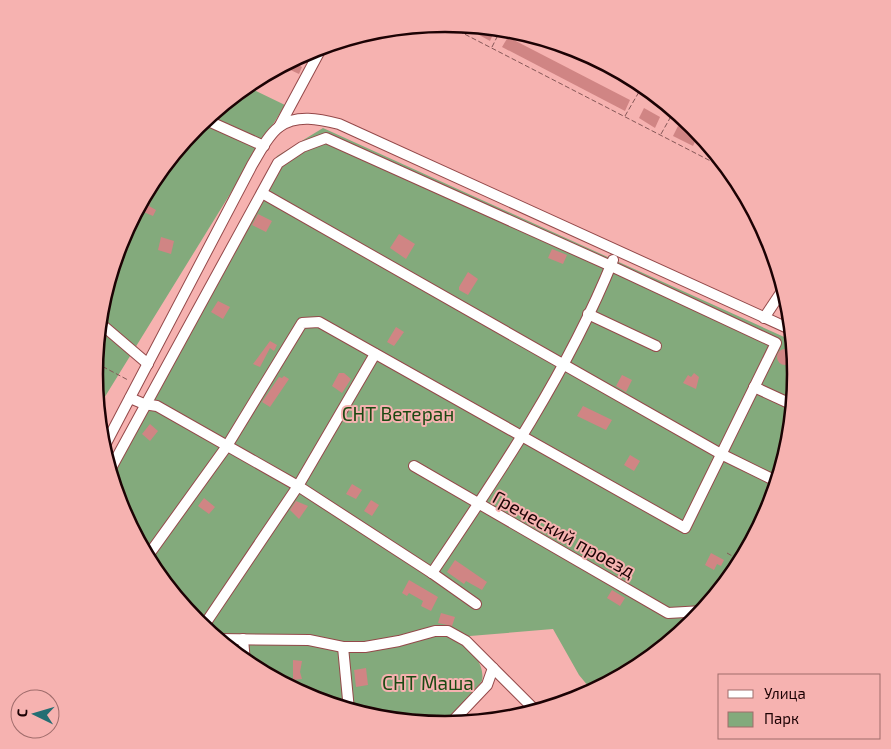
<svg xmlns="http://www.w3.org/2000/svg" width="891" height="749" font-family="'Exo 2',sans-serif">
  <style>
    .green { fill: #83aa7c }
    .building { fill: #d08584 }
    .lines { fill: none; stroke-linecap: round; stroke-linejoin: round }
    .minor-casing { stroke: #94494a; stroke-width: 12 }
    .path { stroke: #855757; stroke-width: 1; stroke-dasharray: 5 2.5; stroke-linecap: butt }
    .minor { stroke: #fff; stroke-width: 10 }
    .labels { text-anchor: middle; stroke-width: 4; stroke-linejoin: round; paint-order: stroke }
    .park-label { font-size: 19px; fill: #1b4912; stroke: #f6b2b0 }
    .street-label { font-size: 19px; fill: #1c0204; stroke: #f6b2b0 }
    .rim { fill: none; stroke: #1c0204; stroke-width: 2.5 }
  </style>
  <rect width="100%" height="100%" fill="#f6b2b0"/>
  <g class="green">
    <path d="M249 84 256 91 285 105 98 408C88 302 125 205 197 127 212 111 232 98 249 84Z"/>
    <path d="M323 128 793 341C804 457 756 571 666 645 657 652 649 661 640 667 625 676 608 683 593 692L579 675 553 629 470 636 460 643C473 651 485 665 482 681L446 725 377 718 311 698 250 666 197 622 154 569 121 508 108 464 144 404 277 156Z"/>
  </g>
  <g class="building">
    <polygon points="463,26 491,28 495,30 490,41"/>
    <polygon points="508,37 630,100 625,111 502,47"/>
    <polygon points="291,61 302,67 299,74 282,66"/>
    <polygon points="644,108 660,117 655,128 639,118"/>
    <polygon points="678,126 698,135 693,146 673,136"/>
    <polygon points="147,199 151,201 149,206 156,210 153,216 139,210 144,200"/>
    <polygon points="258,214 272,221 266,232 252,225"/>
    <polygon points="399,234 415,244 406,259 390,248"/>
    <polygon points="161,237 174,241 171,254 158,250"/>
    <polygon points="552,249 567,255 563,264 548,258"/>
    <polygon points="468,272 478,279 468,295 459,290 459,287"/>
    <polygon points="218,301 230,307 223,319 211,312"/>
    <polygon points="396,327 404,332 394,346 387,342"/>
    <polygon points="270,341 277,345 274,351 270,348 260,367 253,364"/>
    <circle cx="785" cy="357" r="8"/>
    <polygon points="339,373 344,373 351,379 342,393 332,386"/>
    <polygon points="694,373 699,377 696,389 683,383 688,375 691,377"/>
    <polygon points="622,375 632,380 626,392 616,386"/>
    <polygon points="284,376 289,379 270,407 262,402 279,377 282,378"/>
    <polygon points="583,406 612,420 606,430 577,416"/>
    <polygon points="150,424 158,431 150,441 142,434"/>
    <polygon points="630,455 640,461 634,471 624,465"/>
    <polygon points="352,484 362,490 356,499 346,494"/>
    <polygon points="204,498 215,507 209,514 198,506"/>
    <polygon points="371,500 379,505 372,516 364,511"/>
    <polygon points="296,501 308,506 299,519 290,510"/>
    <polygon points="711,553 724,560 721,566 717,564 714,570 705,565"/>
    <polygon points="455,560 487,582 482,590 466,581 464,584 447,572"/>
    <polygon points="409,580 438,597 431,611 421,606 423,601 409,593 407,596 402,593"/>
    <polygon points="612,590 625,598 620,606 607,598"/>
    <polygon points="441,613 455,617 452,626 438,623"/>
    <polygon points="293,660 302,661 300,672 302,679 293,680"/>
    <polygon points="366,668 368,685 356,687 354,670"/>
  </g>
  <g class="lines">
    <g class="minor-casing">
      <g id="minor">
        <polyline points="206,120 264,146"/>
        <polyline points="279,127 322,47"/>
        <polyline points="262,193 721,454 778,482"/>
        <polyline points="588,314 656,346"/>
        <polyline points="764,318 784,288"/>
        <polyline points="100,323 148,364"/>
        <polyline points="754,387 793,405"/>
        <polyline points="130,398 144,404 157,406 298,486 432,573 476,604"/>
        <path d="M103 449 252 165C259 154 267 136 279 127 296 114 320 119 339 124L792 330"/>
        <polyline points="414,466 668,613 703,611"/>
        <polyline points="110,470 278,163 302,147 326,138 611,266 776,343 685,528 319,322 302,323 227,446 147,557"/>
        <path d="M432 573C499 474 568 372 613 260"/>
        <polyline points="203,627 298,486 375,354"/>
        <polyline points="218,639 309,640 343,647 365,647 399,641 435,631 448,631 466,641 537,712"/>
        <polyline points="243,639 245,662"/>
        <polyline points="343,647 349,710"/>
        <polyline points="449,725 487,685 493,668"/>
      </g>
    </g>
    <g class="path">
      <polyline points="445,24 730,171"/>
      <polyline points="458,30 461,25"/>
      <polyline points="492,47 501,29"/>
      <polyline points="625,116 643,85"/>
      <polyline points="661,134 674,111"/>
      <polyline points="714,162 718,156"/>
      <polyline points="96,363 128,380"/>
      <polyline points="727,553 741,561"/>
    </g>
    <use href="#minor" class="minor"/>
  </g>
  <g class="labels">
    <g class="park-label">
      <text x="398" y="421">СНТ Ветеран</text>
      <text x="428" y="690">СНТ Маша</text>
    </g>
    <g class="street-label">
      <text transform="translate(564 534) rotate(29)" y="7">Греческий проезд</text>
    </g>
  </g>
  <path d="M0 0H891V749H0ZM103 374a342 342 0 1 1 684 0a342 342 0 1 1-684 0Z" fill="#f6b2b0" fill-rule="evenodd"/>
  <path class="rim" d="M103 374a342 342 0 1 1 684 0a342 342 0 1 1-684 0Z"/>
  <rect x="718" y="674" width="162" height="65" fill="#f6b2b0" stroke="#9f6c6b"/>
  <rect x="728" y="690" width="25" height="8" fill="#ffffff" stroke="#9f6c6b"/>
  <text x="764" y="699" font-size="15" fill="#1c0204">Улица</text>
  <rect x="728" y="712" width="25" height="15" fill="#83aa7c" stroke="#9f6c6b"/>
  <text x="764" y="724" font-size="15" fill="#1c0204">Парк</text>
  <g transform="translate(35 714) rotate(275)"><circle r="24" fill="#f6b2b0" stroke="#9f6c6b"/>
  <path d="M0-4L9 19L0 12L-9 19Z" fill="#236e73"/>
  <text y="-8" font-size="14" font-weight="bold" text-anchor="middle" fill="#1c0204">С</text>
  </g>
</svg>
